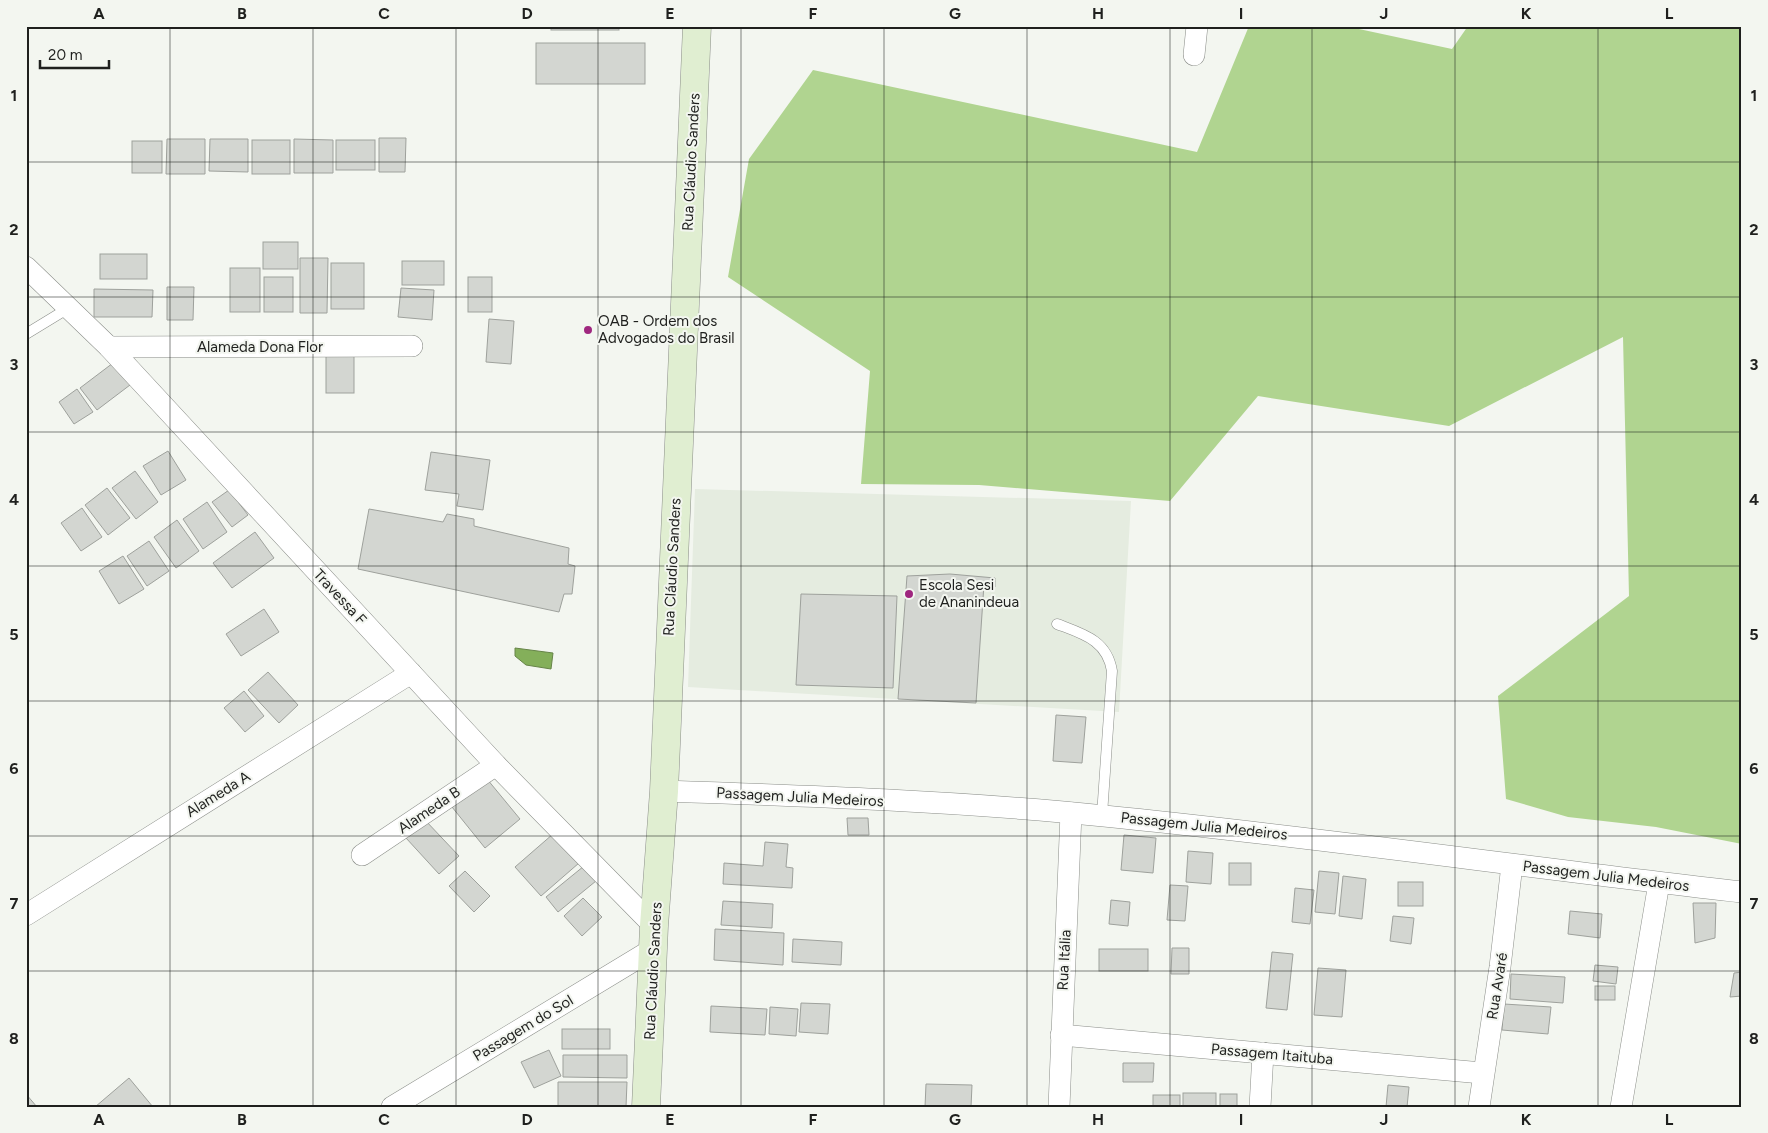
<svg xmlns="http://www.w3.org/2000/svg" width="1768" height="1133" font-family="Figtree,sans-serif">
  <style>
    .built { fill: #e5ece0 }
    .green { fill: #b0d490 }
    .water { fill: #84af5a; stroke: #668448 }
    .building { fill: #d3d6d1; stroke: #9ea19c }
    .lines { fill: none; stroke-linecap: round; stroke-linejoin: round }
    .service-casing { stroke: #8b8e89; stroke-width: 11 }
    .minor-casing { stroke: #8b8e89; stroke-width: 22 }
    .secondary-casing { stroke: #8b8e89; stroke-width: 29 }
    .service { stroke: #fff; stroke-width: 10 }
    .minor { stroke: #fff; stroke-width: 21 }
    .secondary { stroke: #e0eed1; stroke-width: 28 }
    .grid { fill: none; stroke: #1f201e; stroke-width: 1; stroke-opacity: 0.55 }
    .poi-dot { fill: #9f277f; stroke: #f3f6f0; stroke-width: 2 }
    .labels { text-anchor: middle; stroke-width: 4; stroke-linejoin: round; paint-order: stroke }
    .street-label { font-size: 15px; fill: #1f201e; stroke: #f3f6f0 }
    .poi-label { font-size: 15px; fill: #1f201e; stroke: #f3f6f0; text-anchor: start }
    .neatline { fill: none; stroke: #1f201e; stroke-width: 2 }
    .grid-label { font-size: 16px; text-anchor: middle; font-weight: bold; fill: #1f201e }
  </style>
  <rect width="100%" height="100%" fill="#f3f6f0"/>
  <polygon class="built" points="695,489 1131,501 1119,712 688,687"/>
  <polygon class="green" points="1249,26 1345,26 1452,49 1468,26 1742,26 1742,844 1656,827 1568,817 1506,799 1498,696 1629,596 1623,337 1449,426 1258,396 1170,501 979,485 861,484 870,371 728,277 749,159 813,70 1197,152"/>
  <polygon class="water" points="515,648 553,653 551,669 526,665 515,656"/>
  <g class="building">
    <rect x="551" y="26" width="68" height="4"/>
    <rect x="536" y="43" width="109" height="41"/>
    <polygon points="379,138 406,138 405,172 379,172"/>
    <polygon points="167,139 205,139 205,174 166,174"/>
    <polygon points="210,139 248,139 248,172 209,171"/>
    <polygon points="294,139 333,140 333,173 294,173"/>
    <rect x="252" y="140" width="38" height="34"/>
    <rect x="336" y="140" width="39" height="30"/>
    <rect x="132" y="141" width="30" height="32"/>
    <rect x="263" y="242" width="35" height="27"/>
    <rect x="100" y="254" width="47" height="25"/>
    <polygon points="300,258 328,258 327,313 300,313"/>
    <rect x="402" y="261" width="42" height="24"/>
    <rect x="331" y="263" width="33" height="46"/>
    <rect x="230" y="268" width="30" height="44"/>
    <rect x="264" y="277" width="29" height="35"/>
    <rect x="468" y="277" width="24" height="35"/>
    <polygon points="167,287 194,287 193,320 167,320"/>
    <polygon points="401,288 434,290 432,320 398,317"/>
    <polygon points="94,289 153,290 152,317 94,317"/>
    <polygon points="489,319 514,321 511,364 486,362"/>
    <rect x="326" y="353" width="28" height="40"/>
    <polygon points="113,363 130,385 97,410 80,388"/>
    <polygon points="77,389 93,412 74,424 59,402"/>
    <polygon points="168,451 186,480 161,495 143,466"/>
    <polygon points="431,452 490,460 483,510 457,506 459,494 425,490"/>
    <polygon points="135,471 158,502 136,519 112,488"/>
    <polygon points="107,488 130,518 108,535 85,505"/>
    <polygon points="229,490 248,515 232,527 212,502"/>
    <polygon points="207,502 227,532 203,549 183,519"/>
    <polygon points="82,508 102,537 81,551 61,523"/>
    <polygon points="369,509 443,522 447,514 474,519 474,526 569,548 568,564 575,566 572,594 564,594 559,612 358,569"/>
    <polygon points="177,520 199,551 176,568 154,537"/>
    <polygon points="255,532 274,558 232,588 213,563"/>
    <polygon points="149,541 169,571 147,586 127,556"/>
    <polygon points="123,556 144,589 119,604 99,571"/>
    <polygon points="950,574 995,578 995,587 984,584 976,703 898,699 907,576"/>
    <polygon points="801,594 897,596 893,688 796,685"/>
    <polygon points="264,609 279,632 241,656 226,634"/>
    <polygon points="268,672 298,705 279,723 248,690"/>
    <polygon points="244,691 264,716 245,732 224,708"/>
    <polygon points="1056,715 1086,717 1082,763 1053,761"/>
    <polygon points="487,779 520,819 485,848 452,807"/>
    <polygon points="847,818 868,818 869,835 848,835"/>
    <polygon points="425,820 459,856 439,874 406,838"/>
    <polygon points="553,834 579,863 541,896 515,867"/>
    <polygon points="1124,835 1156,838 1153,873 1121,870"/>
    <polygon points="765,842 788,844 786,867 793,868 792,888 723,884 724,863 763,866"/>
    <polygon points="1188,851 1213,853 1211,884 1186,882"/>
    <rect x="1229" y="863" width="22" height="22"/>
    <polygon points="584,866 596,881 558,912 546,897"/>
    <polygon points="465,871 490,896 474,912 449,886"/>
    <polygon points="1319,871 1339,873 1335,914 1315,912"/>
    <polygon points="1343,876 1366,879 1362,919 1339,916"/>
    <rect x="1398" y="882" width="25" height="24"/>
    <polygon points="1170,885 1188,886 1185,921 1167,920"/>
    <polygon points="1295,888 1314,890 1310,924 1292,922"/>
    <polygon points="583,898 602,917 582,936 564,916"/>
    <polygon points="1111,900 1130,902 1128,926 1109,924"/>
    <polygon points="723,901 773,904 772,928 721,925"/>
    <polygon points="1693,903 1716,903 1715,938 1695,943"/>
    <polygon points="1570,911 1602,914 1600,938 1568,934"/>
    <polygon points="1393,916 1414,918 1411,944 1390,941"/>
    <polygon points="715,929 784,933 783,965 714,960"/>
    <polygon points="793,939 842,942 841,965 792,962"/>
    <polygon points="1172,948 1189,948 1189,974 1171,974"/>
    <rect x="1099" y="949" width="49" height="22"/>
    <polygon points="1272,952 1293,954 1287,1010 1266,1008"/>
    <polygon points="1595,965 1618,967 1616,984 1593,981"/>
    <polygon points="1318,968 1346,970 1342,1017 1314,1015"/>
    <polygon points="1742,972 1742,996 1730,997 1734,973"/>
    <polygon points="1511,974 1565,977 1563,1003 1510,999"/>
    <rect x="1595" y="986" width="20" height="14"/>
    <polygon points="801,1003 830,1004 828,1034 799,1032"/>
    <polygon points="1504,1004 1551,1007 1548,1034 1502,1030"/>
    <polygon points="711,1006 767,1009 765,1035 710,1032"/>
    <polygon points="770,1007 798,1009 796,1036 769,1034"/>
    <rect x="562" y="1029" width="48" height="20"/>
    <polygon points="549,1050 561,1076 534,1088 521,1062"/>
    <polygon points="563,1055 627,1055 627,1078 563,1077"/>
    <polygon points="1123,1063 1154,1063 1153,1082 1123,1082"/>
    <polygon points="129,1078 153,1107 95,1107"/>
    <polygon points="558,1082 627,1082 626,1107 558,1107"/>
    <polygon points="926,1084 972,1085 971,1107 925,1107"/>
    <polygon points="1388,1085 1409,1087 1407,1107 1386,1107"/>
    <rect x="1183" y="1093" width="33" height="14"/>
    <polygon points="26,1094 37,1107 26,1107"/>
    <rect x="1220" y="1094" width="17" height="13"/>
    <rect x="1153" y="1095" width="27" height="12"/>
  </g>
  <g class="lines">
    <g class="service-casing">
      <g id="service">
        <polyline points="26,334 67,309"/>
        <path d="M1057 624C1083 634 1107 640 1112 671L1102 815"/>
      </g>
    </g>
    <g class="minor-casing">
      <g id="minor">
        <polyline points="1194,55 1197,26"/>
        <polyline points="26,267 109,347 496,765 654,926"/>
        <polyline points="109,347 412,346"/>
        <path d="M664 791C811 796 958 801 1104 816 1317 837 1529 868 1742 892"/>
        <polyline points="362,855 496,765"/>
        <polyline points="26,915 411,673"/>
        <polyline points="1061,1035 1482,1073"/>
        <polyline points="392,1107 653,949"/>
        <polyline points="1059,1107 1071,813"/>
        <polyline points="1260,1107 1263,1053"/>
        <polyline points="1479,1107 1500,967 1512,865"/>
        <polyline points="1621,1107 1659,883"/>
      </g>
    </g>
    <g class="secondary-casing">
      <polyline id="secondary" points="646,1107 654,926 664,791 697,26"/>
    </g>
    <use href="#service" class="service"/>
    <use href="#minor" class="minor"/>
    <use href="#secondary" class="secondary"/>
  </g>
  <path class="grid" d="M170 26V1107M313 26V1107M456 26V1107M598 26V1107M741 26V1107M884 26V1107M1027 26V1107M1170 26V1107M1312 26V1107M1455 26V1107M1598 26V1107M26 162H1742M26 297H1742M26 432H1742M26 566H1742M26 701H1742M26 836H1742M26 971H1742"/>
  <g class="poi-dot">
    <circle cx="588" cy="330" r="5"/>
    <circle cx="909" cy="594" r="5"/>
  </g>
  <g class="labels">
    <g class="street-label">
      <text transform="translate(691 162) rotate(-87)" y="5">Rua Cláudio Sanders</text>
      <text x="260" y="352">Alameda Dona Flor</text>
      <text transform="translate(672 567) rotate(-87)" y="5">Rua Cláudio Sanders</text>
      <text transform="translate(340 597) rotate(47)" y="5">Travessa F</text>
      <text transform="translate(218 794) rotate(-32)" y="5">Alameda A</text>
      <text transform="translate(800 797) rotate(3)" y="5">Passagem Julia Medeiros</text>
      <text transform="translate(429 810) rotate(-34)" y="5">Alameda B</text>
      <text transform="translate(1204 826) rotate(6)" y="5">Passagem Julia Medeiros</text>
      <text transform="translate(1606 876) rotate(7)" y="5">Passagem Julia Medeiros</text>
      <text transform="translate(1064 960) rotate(-87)" y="5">Rua Itália</text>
      <text transform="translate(653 971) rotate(-87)" y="5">Rua Cláudio Sanders</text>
      <text transform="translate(1497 986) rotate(-81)" y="5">Rua Avaré</text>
      <text transform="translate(523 1028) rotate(-31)" y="5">Passagem do Sol</text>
      <text transform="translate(1272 1054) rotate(5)" y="5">Passagem Itaituba</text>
    </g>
    <g class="poi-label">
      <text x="598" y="326">OAB - Ordem dos<tspan x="598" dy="17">Advogados do Brasil</tspan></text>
      <text x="919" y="590">Escola Sesi<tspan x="919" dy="17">de Ananindeua</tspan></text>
    </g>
  </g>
  <rect width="1768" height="1133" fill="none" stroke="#f3f6f0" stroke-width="55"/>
  <path d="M40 60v8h69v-8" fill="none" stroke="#1f201e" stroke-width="2.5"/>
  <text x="48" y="60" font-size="15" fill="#1f201e" stroke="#f3f6f0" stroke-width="4" paint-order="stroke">20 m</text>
  <rect x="28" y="28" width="1712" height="1078" class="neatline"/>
  <g class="grid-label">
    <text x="99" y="19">A</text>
    <text x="242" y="19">B</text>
    <text x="384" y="19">C</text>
    <text x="527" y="19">D</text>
    <text x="670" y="19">E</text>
    <text x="813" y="19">F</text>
    <text x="955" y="19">G</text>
    <text x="1098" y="19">H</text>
    <text x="1241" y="19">I</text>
    <text x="1384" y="19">J</text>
    <text x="1526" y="19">K</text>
    <text x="1669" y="19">L</text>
    <text x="14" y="101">1</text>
    <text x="1754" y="101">1</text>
    <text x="14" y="235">2</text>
    <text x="1754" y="235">2</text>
    <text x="14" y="370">3</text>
    <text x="1754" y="370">3</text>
    <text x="14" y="505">4</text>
    <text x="1754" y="505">4</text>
    <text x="14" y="640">5</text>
    <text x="1754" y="640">5</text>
    <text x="14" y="774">6</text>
    <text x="1754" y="774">6</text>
    <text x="14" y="909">7</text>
    <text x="1754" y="909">7</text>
    <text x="14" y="1044">8</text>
    <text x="1754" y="1044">8</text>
    <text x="99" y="1125">A</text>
    <text x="242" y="1125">B</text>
    <text x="384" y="1125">C</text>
    <text x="527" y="1125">D</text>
    <text x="670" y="1125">E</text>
    <text x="813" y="1125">F</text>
    <text x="955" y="1125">G</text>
    <text x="1098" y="1125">H</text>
    <text x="1241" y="1125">I</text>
    <text x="1384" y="1125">J</text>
    <text x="1526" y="1125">K</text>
    <text x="1669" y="1125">L</text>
  </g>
</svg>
